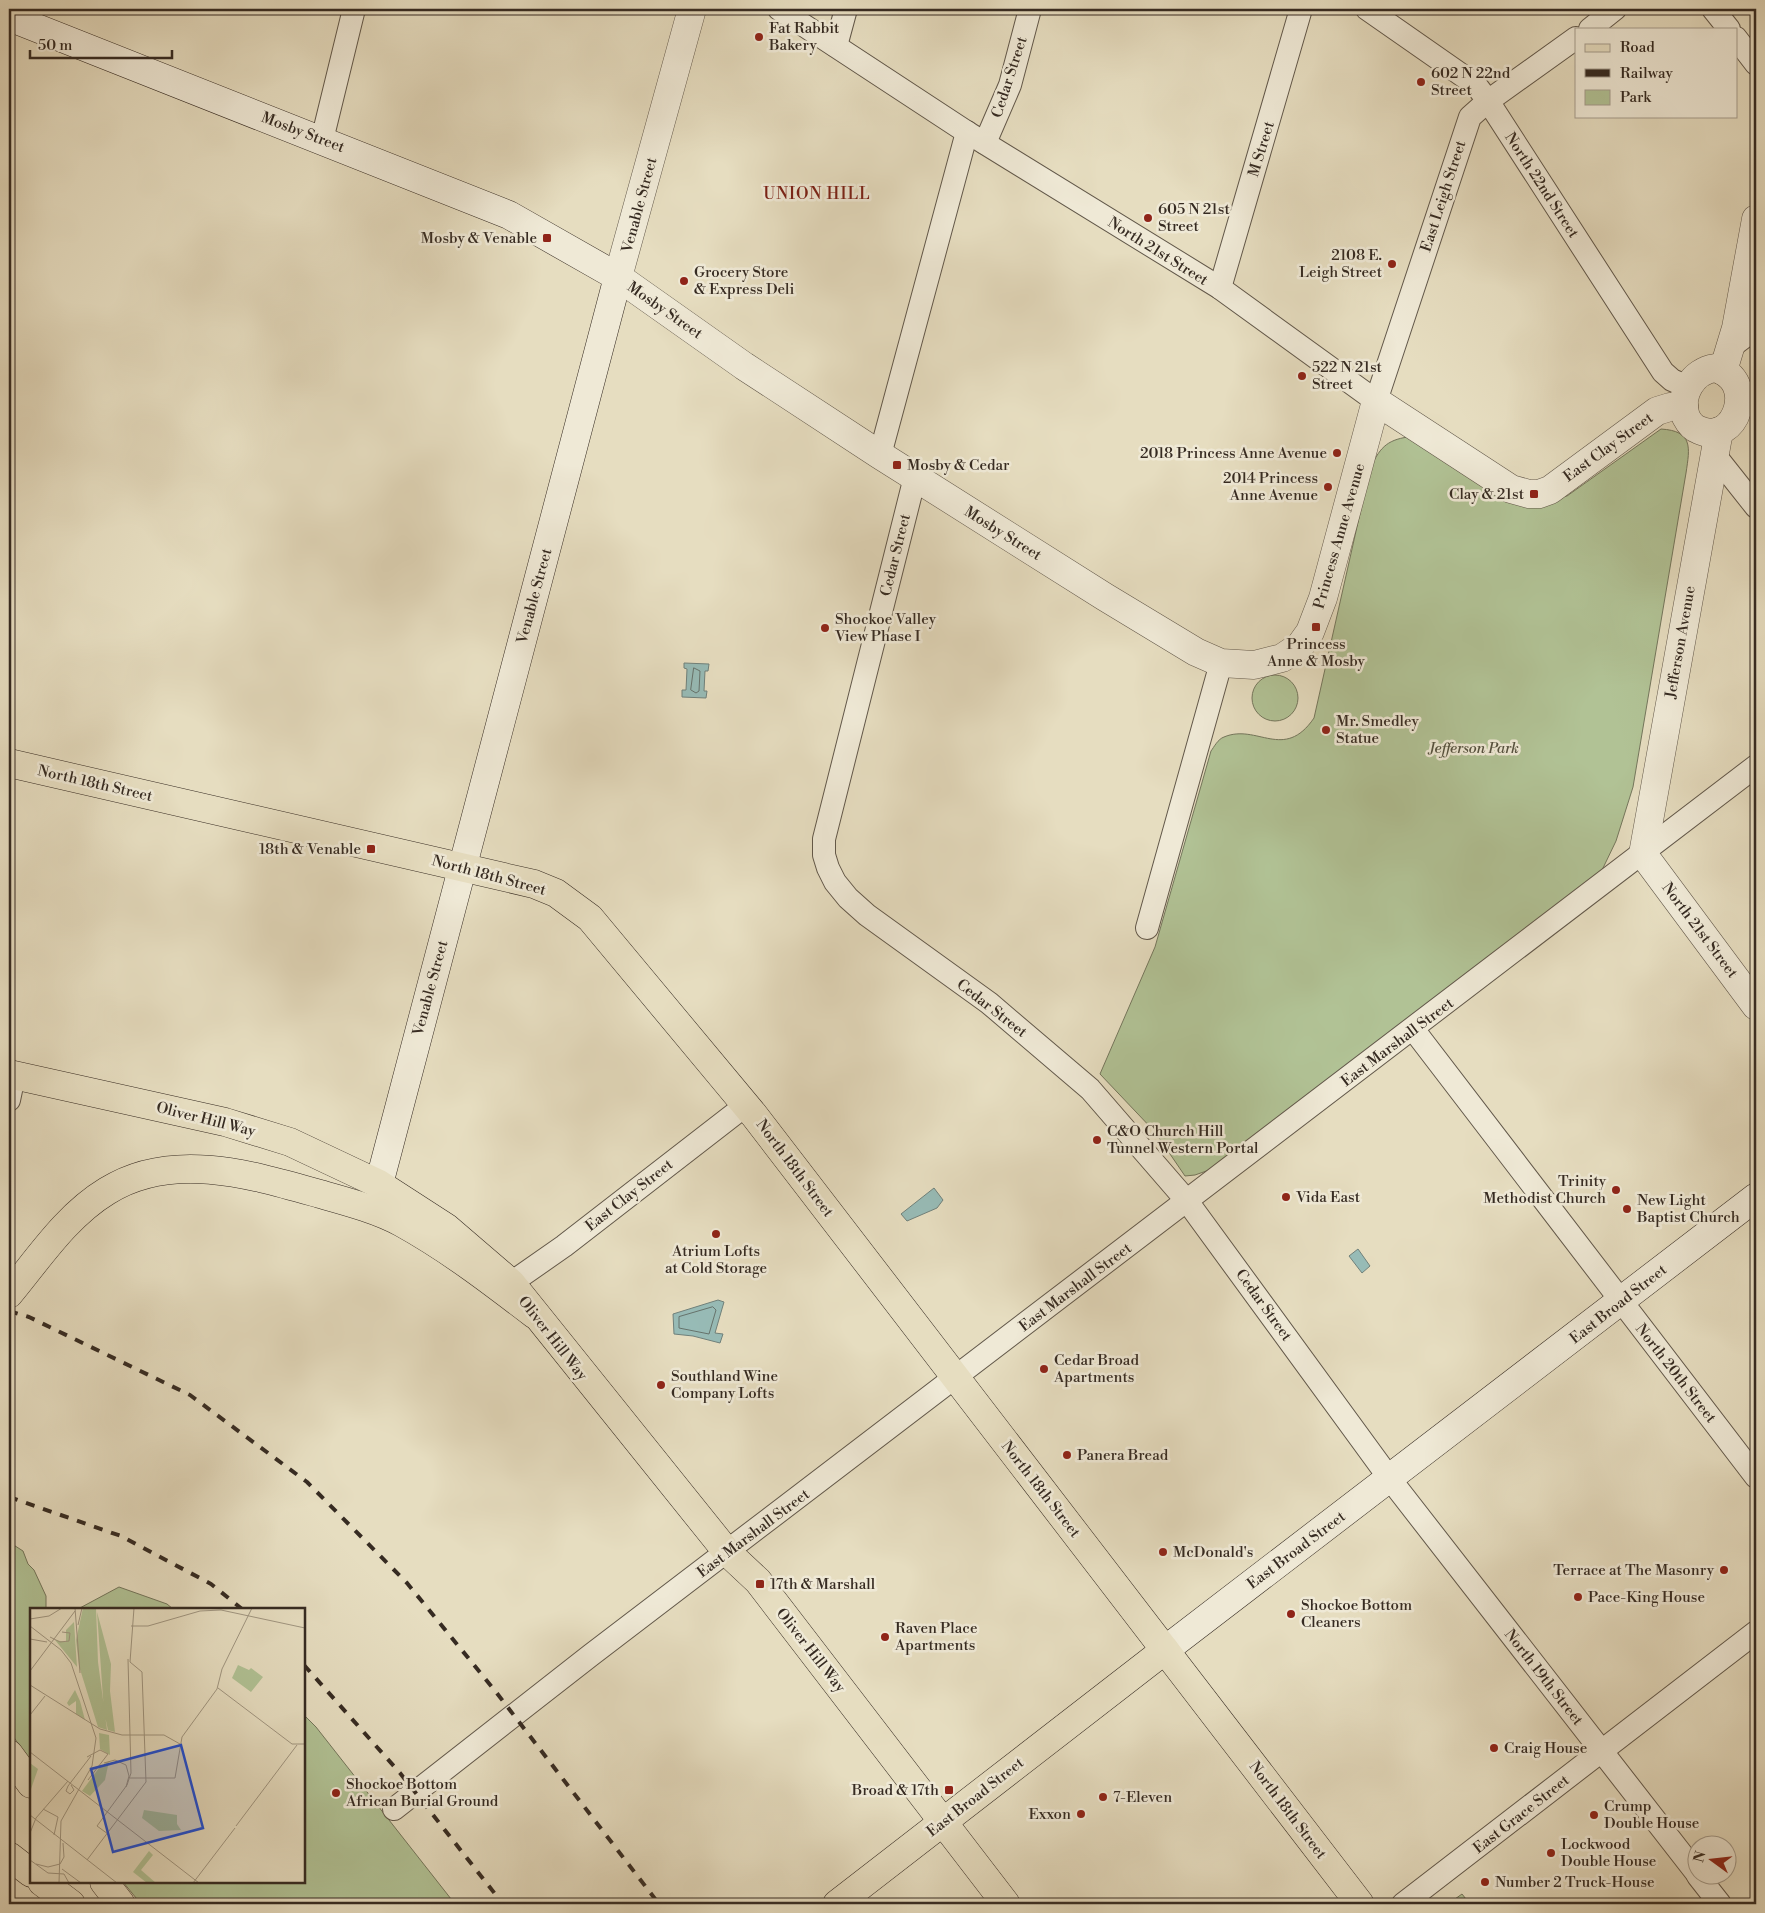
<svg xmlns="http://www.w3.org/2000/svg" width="1765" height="1913" font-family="'Libre Bodoni',serif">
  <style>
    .green { fill: #b1c295; stroke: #74765c }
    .water { fill: #97bbb6; stroke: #70817b }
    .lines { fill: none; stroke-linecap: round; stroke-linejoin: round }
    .shore { stroke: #66736c; stroke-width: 1 }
    .minor-casing { stroke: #62584a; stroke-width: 24 }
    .tertiary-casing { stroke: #62584a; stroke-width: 29 }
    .secondary-casing { stroke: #362b22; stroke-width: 29 }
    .primary-casing { stroke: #362b22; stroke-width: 29 }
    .motorway-casing { stroke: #362b22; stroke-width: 29 }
    .minor { stroke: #efe9d6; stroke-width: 22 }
    .tertiary { stroke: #efe9d6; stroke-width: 28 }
    .secondary { stroke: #efe9d6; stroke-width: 28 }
    .primary { stroke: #e6ddc0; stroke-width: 28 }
    .motorway { stroke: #e6ddc0; stroke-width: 28 }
    .rail { stroke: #362b22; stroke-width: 4; stroke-dasharray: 9 9; stroke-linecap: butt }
    .poi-dot { fill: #8f2418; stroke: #efe9d6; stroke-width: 2 }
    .labels { text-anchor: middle; stroke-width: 5; stroke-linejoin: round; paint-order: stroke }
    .poi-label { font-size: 15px; fill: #362b22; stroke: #efe9d6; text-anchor: start }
    .street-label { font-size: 15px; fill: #362b22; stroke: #efe9d6 }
    .park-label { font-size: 15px; font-style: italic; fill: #55513f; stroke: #efe9d6 }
    .neighbourhood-label { font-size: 16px; letter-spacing: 1px; fill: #7a1f14; stroke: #efe9d6 }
    .inset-road { fill: none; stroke: #a09681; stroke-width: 1 }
    .view { fill: #1d4ed8; fill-opacity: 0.15; stroke: #1d4ed8; stroke-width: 2.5 }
    .inset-edge { fill: none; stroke: #362b22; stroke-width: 2.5 }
  </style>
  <rect width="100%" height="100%" fill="#e6ddc0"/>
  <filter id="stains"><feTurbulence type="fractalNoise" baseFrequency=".004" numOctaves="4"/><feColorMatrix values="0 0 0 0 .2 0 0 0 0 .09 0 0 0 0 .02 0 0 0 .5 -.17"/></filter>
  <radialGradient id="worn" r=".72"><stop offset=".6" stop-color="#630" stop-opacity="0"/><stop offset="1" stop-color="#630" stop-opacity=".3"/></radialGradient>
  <g class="green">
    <path d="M1661 429C1693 431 1690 447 1686 473L1633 787 1616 841 1591 893 1246 1157 1195 1175 1185 1176 1155 1132 1100 1074 1155 947 1211 751C1214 747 1218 739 1224 737 1257 723 1284 762 1314 718L1370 469C1379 449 1386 440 1408 437L1544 500 1567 496Z"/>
    <circle cx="1275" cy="698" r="23"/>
    <polygon points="9,1542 23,1551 28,1564 34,1570 46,1596 46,1609 31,1609 31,1763 9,1730"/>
    <polygon points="119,1587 167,1604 173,1609 78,1609"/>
    <polygon points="304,1715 316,1727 455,1904 141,1904 123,1882 304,1882"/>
    <polygon points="1462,1894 1470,1904 1448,1904"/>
  </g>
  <g class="water">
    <polygon points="684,663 709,664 708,671 705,671 704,691 707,691 706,698 682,697 682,690 686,690 687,669 684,668"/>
    <polygon points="934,1188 943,1200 937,1208 907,1221 901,1214"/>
    <polygon points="1358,1249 1370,1266 1362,1273 1349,1256"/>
    <polygon points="718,1300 724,1302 715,1333 723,1334 720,1343 693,1336 674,1334 673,1314"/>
  </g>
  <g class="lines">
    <g class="shore">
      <polygon points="694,668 700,671 699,691 696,693 691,690"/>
      <polygon points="713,1307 716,1310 709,1334 679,1328 679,1317"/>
    </g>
    <g class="minor-casing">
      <g id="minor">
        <polyline points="779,9 965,131 1220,288 1376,401 1470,117 1488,101 1576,38"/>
        <polyline points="1367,9 1476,85 1488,101 1663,372 1672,380 1688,387"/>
        <polyline points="1713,9 1729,29"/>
        <polyline points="1590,29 1615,9"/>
        <polyline points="1736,38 1756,64"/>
        <polyline points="836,46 846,9"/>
        <polyline points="322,140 354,9"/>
        <polyline points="985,143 1010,85 1030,9"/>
        <polyline points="1220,288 1301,9"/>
        <polyline points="1731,347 1756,328"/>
        <polyline points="1714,454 1756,507"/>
        <polyline points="880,455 967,132"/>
        <polyline points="915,477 824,839 824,855 828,868 835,882 848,898 867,915 989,1003 1090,1089 1187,1201 1390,1479 1698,1875"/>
        <polyline points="1147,928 1221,663"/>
        <polyline points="1413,1029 1756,1477"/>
        <polyline points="9,1100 14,1076"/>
        <polyline points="511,1283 564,1246 746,1105"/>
        <polyline points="394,1809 591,1655 1756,766"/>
        <polyline points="1698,1876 1720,1904"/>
        <polyline points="1403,1904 1756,1632"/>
      </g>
    </g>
    <g class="tertiary-casing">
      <g id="tertiary">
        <polyline points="692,9 618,277 744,366 880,455 1105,597 1196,652 1221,663 1254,665 1282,658 1300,646 1310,632 1323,598 1376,401 1511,489 1529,494 1539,494 1550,490 1657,411 1670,407 1684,406"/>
        <path d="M1715 368C1759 380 1736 447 1699 430 1693 428 1689 423 1686 417 1678 395 1693 371 1715 368Z"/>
        <polyline points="1723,371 1736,328 1756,219"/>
        <polyline points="1719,431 1643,854 1756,1006"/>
      </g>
    </g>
    <g class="secondary-casing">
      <g id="secondary">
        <polyline points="9,17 509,215 618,277 379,1184"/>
        <polyline points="1165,1650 1756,1197"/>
      </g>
    </g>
    <g class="primary-casing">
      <g id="primary">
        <polyline points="9,763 534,884 556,893 590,918 754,1115 1360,1904"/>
        <polyline points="9,1074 225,1122 290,1142 379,1184 447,1228 511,1283 727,1552 758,1581 1006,1904"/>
        <polyline points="837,1904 1165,1650"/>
      </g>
    </g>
    <g class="motorway-casing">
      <g id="motorway">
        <path d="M9 1294C39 1258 66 1216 107 1191 172 1150 253 1175 320 1194 345 1201 379 1210 402 1223 449 1249 492 1282 535 1315"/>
        <polyline points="9,1754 31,1784"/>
        <polyline points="9,1856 31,1873"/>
        <polyline points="42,1882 71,1904"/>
        <polyline points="104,1882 121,1904"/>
      </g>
    </g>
    <use href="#minor" class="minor"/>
    <use href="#tertiary" class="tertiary"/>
    <use href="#secondary" class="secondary"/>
    <use href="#primary" class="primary"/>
    <use href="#motorway" class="motorway"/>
    <g class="rail">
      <polyline points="9,1311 29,1317 190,1395 307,1482 407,1583 496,1692 659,1904"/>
      <polyline points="9,1497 121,1536 211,1584 242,1609"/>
      <polyline points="304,1665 400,1773 503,1904"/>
    </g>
  </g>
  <g class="poi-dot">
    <circle cx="759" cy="37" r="5"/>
    <circle cx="1421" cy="82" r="5"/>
    <circle cx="1148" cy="218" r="5"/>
    <rect x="542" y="233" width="10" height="10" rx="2.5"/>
    <circle cx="1392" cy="264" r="5"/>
    <circle cx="684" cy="281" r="5"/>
    <circle cx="1302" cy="376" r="5"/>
    <circle cx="1337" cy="453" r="5"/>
    <rect x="892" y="460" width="10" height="10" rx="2.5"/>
    <circle cx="1328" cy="487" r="5"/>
    <rect x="1529" y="489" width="10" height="10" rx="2.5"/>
    <rect x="1311" y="622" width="10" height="10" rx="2.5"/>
    <circle cx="825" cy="628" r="5"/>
    <circle cx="1326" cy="730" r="5"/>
    <rect x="366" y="844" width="10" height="10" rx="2.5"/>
    <circle cx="1097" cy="1140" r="5"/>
    <circle cx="1616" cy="1190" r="5"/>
    <circle cx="1286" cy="1197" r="5"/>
    <circle cx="1627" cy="1209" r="5"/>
    <circle cx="716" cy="1234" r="5"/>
    <circle cx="1044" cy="1369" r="5"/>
    <circle cx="661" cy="1385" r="5"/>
    <circle cx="1067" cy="1455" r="5"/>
    <circle cx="1163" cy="1552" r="5"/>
    <circle cx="1724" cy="1570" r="5"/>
    <rect x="755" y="1579" width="10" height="10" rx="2.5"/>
    <circle cx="1578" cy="1597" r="5"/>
    <circle cx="1291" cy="1614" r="5"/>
    <circle cx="885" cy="1637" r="5"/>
    <circle cx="1494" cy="1748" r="5"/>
    <rect x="944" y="1785" width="10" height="10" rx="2.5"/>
    <circle cx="336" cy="1793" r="5"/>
    <circle cx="1103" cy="1797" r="5"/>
    <circle cx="1081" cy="1814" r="5"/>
    <circle cx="1594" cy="1815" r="5"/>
    <circle cx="1551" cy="1853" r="5"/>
    <circle cx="1485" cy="1882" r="5"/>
  </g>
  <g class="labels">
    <g class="poi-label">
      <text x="769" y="33">Fat Rabbit<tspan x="769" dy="17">Bakery</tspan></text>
      <text x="1431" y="78">602 N 22nd<tspan x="1431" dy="17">Street</tspan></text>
      <text x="1158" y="214">605 N 21st<tspan x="1158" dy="17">Street</tspan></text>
      <text x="537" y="243" text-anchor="end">Mosby &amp; Venable</text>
      <text x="1382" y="260" text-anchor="end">2108 E.<tspan x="1382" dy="17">Leigh Street</tspan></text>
      <text x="694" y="277">Grocery Store<tspan x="694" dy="17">&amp; Express Deli</tspan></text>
      <text x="1312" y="372">522 N 21st<tspan x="1312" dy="17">Street</tspan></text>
      <text x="1327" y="458" text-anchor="end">2018 Princess Anne Avenue</text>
      <text x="907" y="470">Mosby &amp; Cedar</text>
      <text x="1318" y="483" text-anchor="end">2014 Princess<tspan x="1318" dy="17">Anne Avenue</tspan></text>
      <text x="1524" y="499" text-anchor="end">Clay &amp; 21st</text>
      <text x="835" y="624">Shockoe Valley<tspan x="835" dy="17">View Phase I</tspan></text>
      <text x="1316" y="649" text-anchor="middle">Princess<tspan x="1316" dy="17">Anne &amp; Mosby</tspan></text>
      <text x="1336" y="726">Mr. Smedley<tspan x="1336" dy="17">Statue</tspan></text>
      <text x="361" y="854" text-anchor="end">18th &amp; Venable</text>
      <text x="1107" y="1136">C&amp;O Church Hill<tspan x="1107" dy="17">Tunnel Western Portal</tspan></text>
      <text x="1606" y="1186" text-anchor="end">Trinity<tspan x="1606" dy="17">Methodist Church</tspan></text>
      <text x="1296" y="1202">Vida East</text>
      <text x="1637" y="1205">New Light<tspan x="1637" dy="17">Baptist Church</tspan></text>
      <text x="716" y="1256" text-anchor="middle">Atrium Lofts<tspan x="716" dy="17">at Cold Storage</tspan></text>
      <text x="1054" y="1365">Cedar Broad<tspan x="1054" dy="17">Apartments</tspan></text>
      <text x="671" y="1381">Southland Wine<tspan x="671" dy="17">Company Lofts</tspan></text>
      <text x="1077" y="1460">Panera Bread</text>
      <text x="1173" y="1557">McDonald's</text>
      <text x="1714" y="1575" text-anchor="end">Terrace at The Masonry</text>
      <text x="770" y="1589">17th &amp; Marshall</text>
      <text x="1588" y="1602">Pace-King House</text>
      <text x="1301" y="1610">Shockoe Bottom<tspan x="1301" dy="17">Cleaners</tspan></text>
      <text x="895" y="1633">Raven Place<tspan x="895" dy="17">Apartments</tspan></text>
      <text x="1504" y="1753">Craig House</text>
      <text x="346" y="1789">Shockoe Bottom<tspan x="346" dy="17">African Burial Ground</tspan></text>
      <text x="939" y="1795" text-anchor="end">Broad &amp; 17th</text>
      <text x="1113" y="1802">7-Eleven</text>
      <text x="1604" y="1811">Crump<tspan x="1604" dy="17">Double House</tspan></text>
      <text x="1071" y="1819" text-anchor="end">Exxon</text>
      <text x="1561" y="1849">Lockwood<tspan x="1561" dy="17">Double House</tspan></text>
      <text x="1495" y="1887">Number 2 Truck-House</text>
    </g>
    <g class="street-label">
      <text transform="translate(1009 77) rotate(-72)" y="5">Cedar Street</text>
      <text transform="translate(303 132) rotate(21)" y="5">Mosby Street</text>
      <text transform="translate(1261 149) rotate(-73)" y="5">M Street</text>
      <text transform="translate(1542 185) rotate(57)" y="5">North 22nd Street</text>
      <text transform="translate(1443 196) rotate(-72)" y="5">East Leigh Street</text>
      <text transform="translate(639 205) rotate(-75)" y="5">Venable Street</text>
      <text transform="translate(1158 251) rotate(32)" y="5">North 21st Street</text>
      <text transform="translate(665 310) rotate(35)" y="5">Mosby Street</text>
      <text transform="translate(1608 447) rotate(-36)" y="5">East Clay Street</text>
      <text transform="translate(1003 533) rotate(32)" y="5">Mosby Street</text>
      <text transform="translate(1339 536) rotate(-74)" y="5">Princess Anne Avenue</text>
      <text transform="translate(895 555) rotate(-76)" y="5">Cedar Street</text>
      <text transform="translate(534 596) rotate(-75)" y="5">Venable Street</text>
      <text transform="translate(1680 642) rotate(-80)" y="5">Jefferson Avenue</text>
      <text transform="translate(95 783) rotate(13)" y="5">North 18th Street</text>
      <text transform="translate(489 875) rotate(15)" y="5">North 18th Street</text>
      <text transform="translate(1700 930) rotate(53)" y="5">North 21st Street</text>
      <text transform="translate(430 988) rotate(-75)" y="5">Venable Street</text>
      <text transform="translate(992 1008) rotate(38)" y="5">Cedar Street</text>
      <text transform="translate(1397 1042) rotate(-37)" y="5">East Marshall Street</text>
      <text transform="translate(206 1119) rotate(14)" y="5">Oliver Hill Way</text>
      <text transform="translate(795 1168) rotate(53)" y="5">North 18th Street</text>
      <text transform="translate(629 1195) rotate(-38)" y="5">East Clay Street</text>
      <text transform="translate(1075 1287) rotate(-37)" y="5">East Marshall Street</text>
      <text transform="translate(1618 1304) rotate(-38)" y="5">East Broad Street</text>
      <text transform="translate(1264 1305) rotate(54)" y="5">Cedar Street</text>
      <text transform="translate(553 1338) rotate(52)" y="5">Oliver Hill Way</text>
      <text transform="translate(1676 1373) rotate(52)" y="5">North 20th Street</text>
      <text transform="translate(1041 1489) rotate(52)" y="5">North 18th Street</text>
      <text transform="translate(753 1533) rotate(-37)" y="5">East Marshall Street</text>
      <text transform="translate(1296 1550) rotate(-37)" y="5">East Broad Street</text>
      <text transform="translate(811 1650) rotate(52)" y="5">Oliver Hill Way</text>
      <text transform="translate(1544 1677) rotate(52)" y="5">North 19th Street</text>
      <text transform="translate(975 1797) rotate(-38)" y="5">East Broad Street</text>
      <text transform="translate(1288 1810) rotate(53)" y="5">North 18th Street</text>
      <text transform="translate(1521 1814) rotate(-38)" y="5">East Grace Street</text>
    </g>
    <g class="park-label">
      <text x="1474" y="753">Jefferson Park</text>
    </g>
    <g class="neighbourhood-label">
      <text x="817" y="199">UNION HILL</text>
    </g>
  </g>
  <g transform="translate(30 1608)">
    <rect width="275" height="275" fill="#e6ddc0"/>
    <path d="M53 0H66L68 54 77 122 68 119 49 58 46 32ZM67 4 81 56 80 83 85 124 78 122 74 104ZM44 14 47 59 25 32 36 34V22ZM208 57 219 62 221 60 233 69 221 84 202 70ZM45 82 50 93 55 112 46 106V93L39 98 37 95ZM69 125 79 127 80 147 70 141ZM79 153 75 172 60 188 52 183 69 160ZM0 155 8 161 0 184ZM114 202 147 207V216L151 222 129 223 112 210ZM119 243 123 247 111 262 126 275H117L103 264Z" fill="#b1c295"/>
    <path class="inset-road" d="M45 0 50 65M0 11 19 8 32 0M48 17 52 0M0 18 31 42 41 55 66 130 62 158 31 213 29 275M101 18H118L170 3 191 2 275 20M20 29 30 34 39 33 40 25 32 24M0 31 17 34M0 63 45 3M0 77 70 121 92 127H134L150 136M188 80 262 136H275M0 107 15 88M0 144 169 275M57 149 70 142 78 146 58 172M74 155 85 152 96 157 99 168 96 179M100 170H145L152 129 187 81 192 61 222 0M41 177 44 182 40 186 36 183 38 178 61 148M13 201 28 209 24 227M0 207 87 275M206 218 267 137M0 225 6 210 38 173M78 226 67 218 97 177 101 165 98 51M0 252 18 265 34 266 39 275M57 252 116 174 112 64 100 54 104 0M6 256 18 259 30 256 34 249 33 235M32 261 51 275M163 275 205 220"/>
    <path class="view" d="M151 137 173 220 83 244 61 161Z"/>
    <rect width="275" height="275" class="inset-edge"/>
  </g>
  <rect width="1765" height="1913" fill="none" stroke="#e6ddc0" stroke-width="30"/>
  <rect x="10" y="10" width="1745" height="1893" fill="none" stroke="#362b22" stroke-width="2.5"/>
  <rect x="15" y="15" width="1735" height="1883" fill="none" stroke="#362b22"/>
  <rect x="1575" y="28" width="162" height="90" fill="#efe9d6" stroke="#a59d8e"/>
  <rect x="1585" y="44" width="25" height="8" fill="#e6ddc0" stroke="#a59d8e"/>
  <text x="1620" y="52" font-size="15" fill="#362b22">Road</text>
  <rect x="1585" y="69" width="25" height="8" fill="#362b22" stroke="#a59d8e"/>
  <text x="1620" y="78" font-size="15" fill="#362b22">Railway</text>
  <rect x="1585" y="90" width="25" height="15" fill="#b1c295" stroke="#a59d8e"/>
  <text x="1620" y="102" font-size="15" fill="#362b22">Park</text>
  <g transform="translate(1712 1860) rotate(285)"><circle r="24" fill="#efe9d6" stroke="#a59d8e"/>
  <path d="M0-4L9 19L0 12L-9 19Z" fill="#8f2418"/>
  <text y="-8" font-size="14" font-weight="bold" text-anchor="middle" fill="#362b22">N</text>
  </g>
  <path d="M30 50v8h142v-8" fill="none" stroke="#362b22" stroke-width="2.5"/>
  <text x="38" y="50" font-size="15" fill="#362b22" stroke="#efe9d6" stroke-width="4" paint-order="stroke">50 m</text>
  <rect width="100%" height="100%" filter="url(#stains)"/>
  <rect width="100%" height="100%" fill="url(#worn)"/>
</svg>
